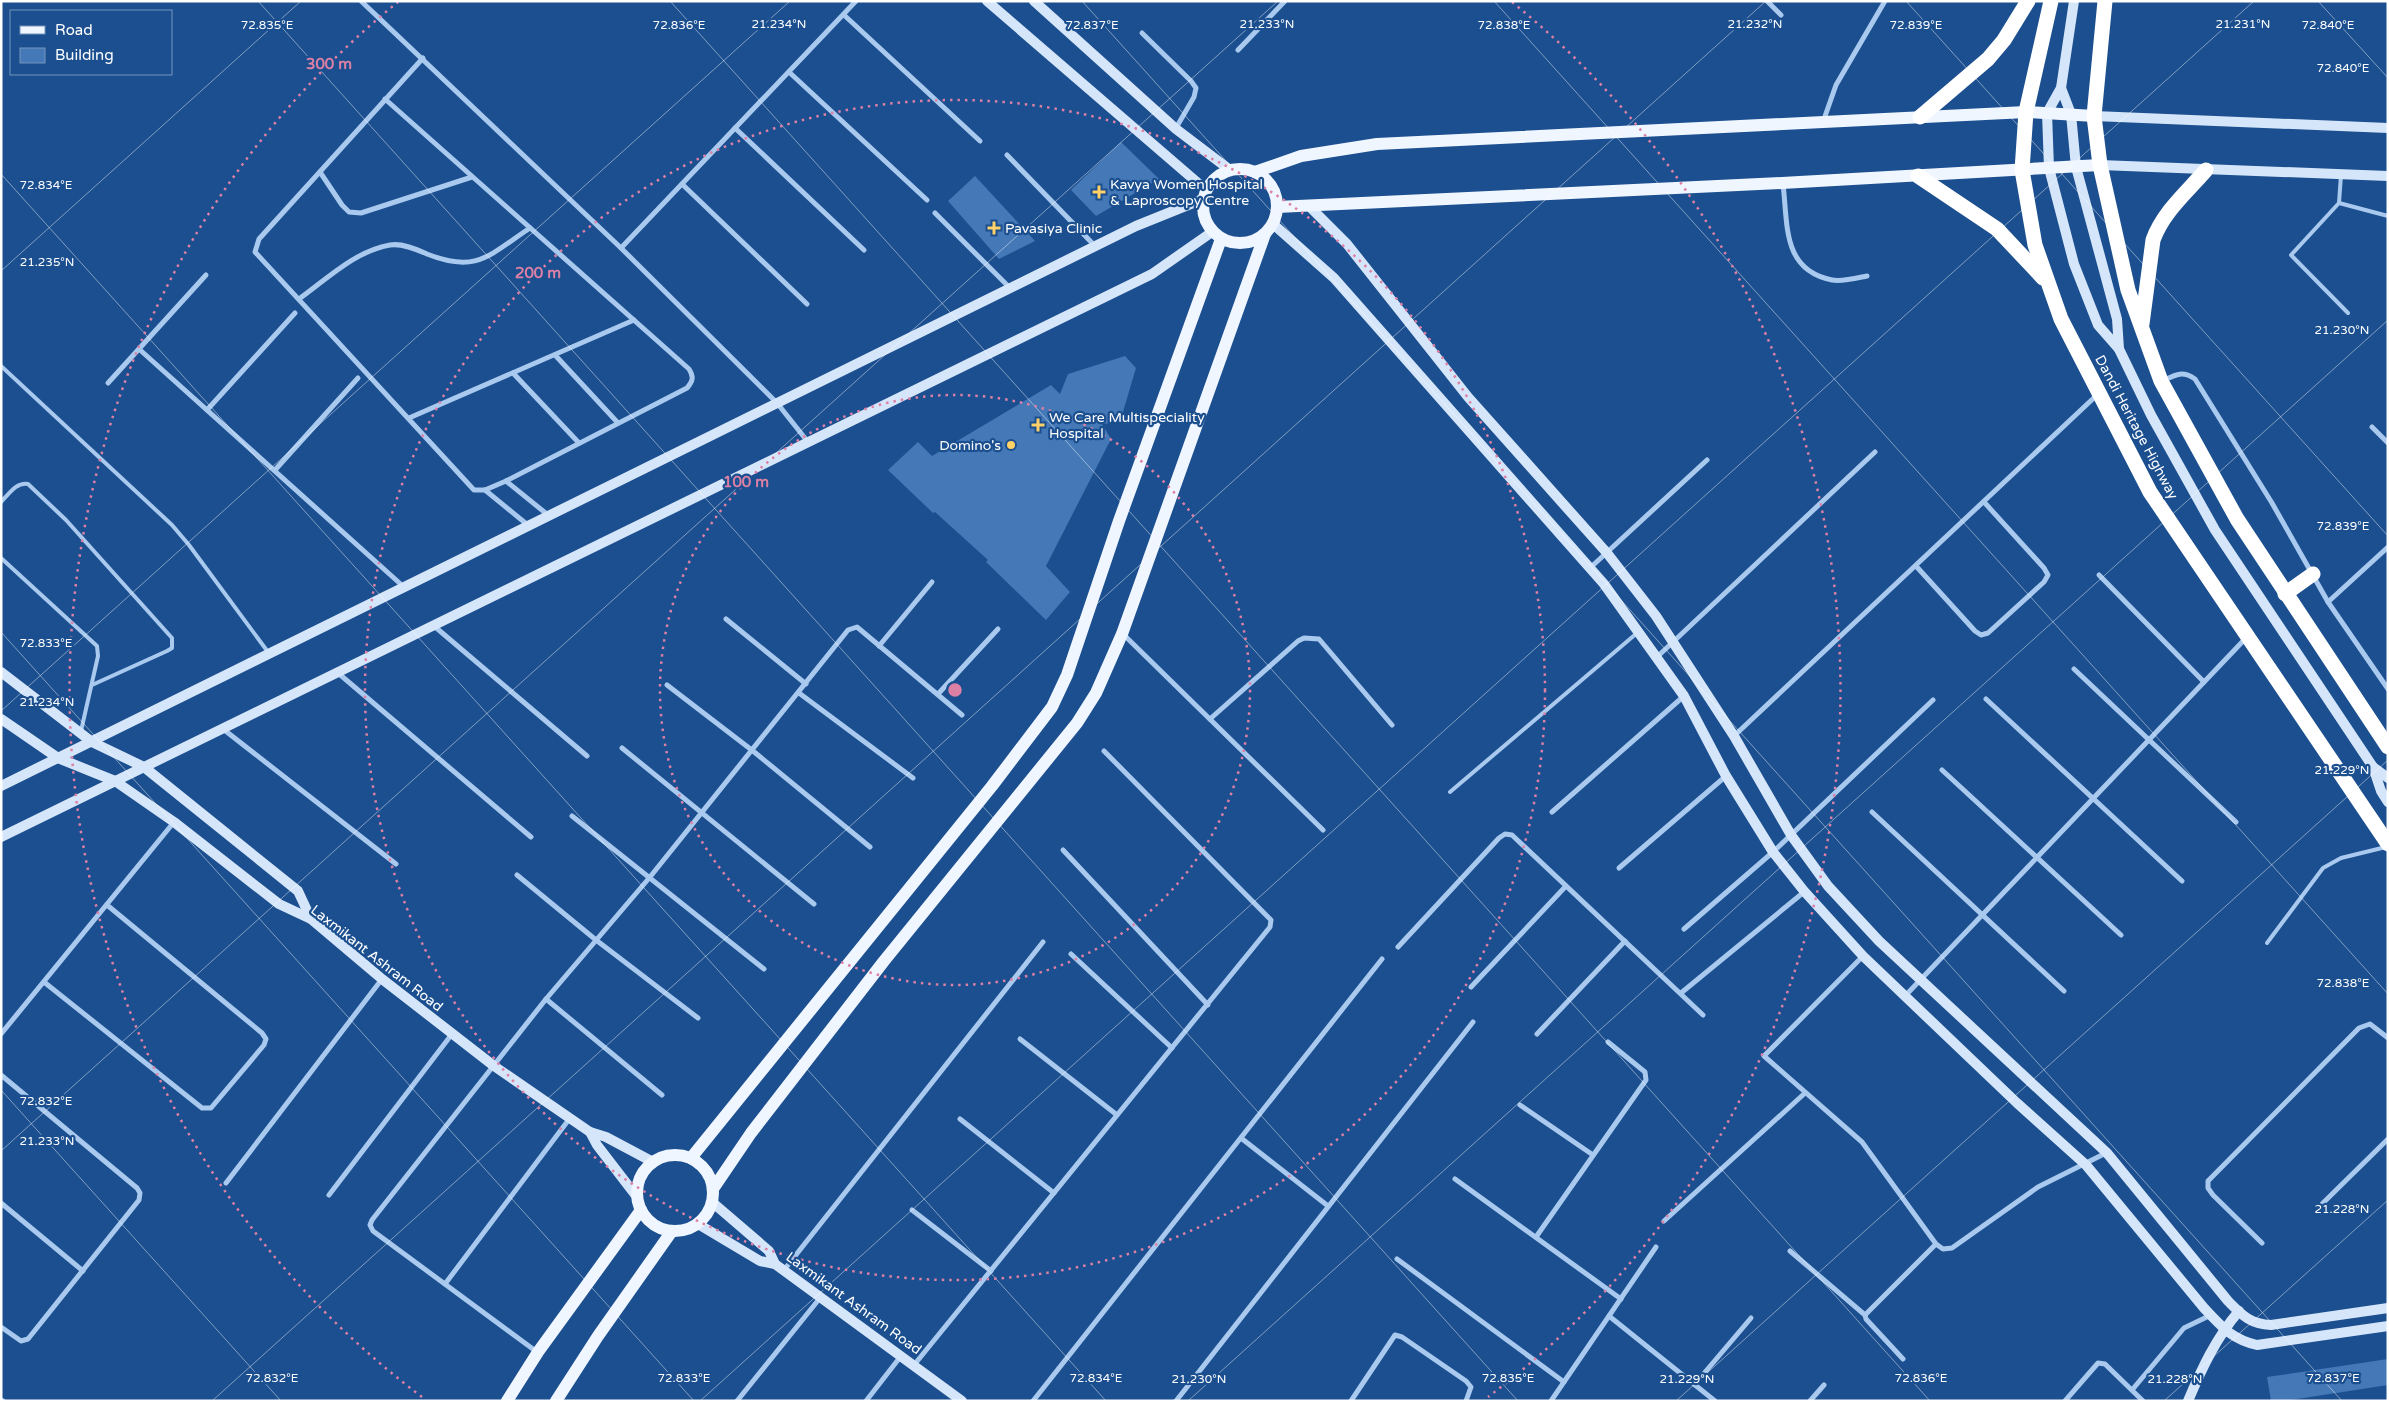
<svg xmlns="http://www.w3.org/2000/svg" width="2389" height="1402" font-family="'Varela Round',sans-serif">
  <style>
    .building { fill: #4478b7 }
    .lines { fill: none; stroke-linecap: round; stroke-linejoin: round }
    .lane { stroke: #a9c9ee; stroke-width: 4 }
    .street { stroke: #a9c9ee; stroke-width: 5 }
    .secondary { stroke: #d6e6fa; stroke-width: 10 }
    .primary { stroke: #f0f6ff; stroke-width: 12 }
    .highway { stroke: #fff; stroke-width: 15 }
    .ticks { fill: none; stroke: #fff; stroke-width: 1; stroke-opacity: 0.45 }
    .ring { fill: none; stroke: #dd80a5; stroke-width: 2.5; stroke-dasharray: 2.5 5 }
    .poi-dot { fill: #ffd166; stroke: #1b4f8f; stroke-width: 2 }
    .labels { text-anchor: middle; stroke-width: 4.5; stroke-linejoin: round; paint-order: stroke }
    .poi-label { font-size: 14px; fill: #fff; stroke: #1b4f8f; text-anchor: start }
    .street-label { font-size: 14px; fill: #fff; stroke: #1b4f8f }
    .ticks-label { font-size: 12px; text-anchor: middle; fill: #fff; stroke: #1b4f8f; stroke-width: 4.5; stroke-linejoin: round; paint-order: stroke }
    .centre { fill: #dd80a5; stroke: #1b4f8f; stroke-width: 2.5 }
    .ring-label { font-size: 15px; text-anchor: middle; font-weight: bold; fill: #dd80a5; stroke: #1b4f8f; stroke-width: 4.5; stroke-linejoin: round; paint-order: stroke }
  </style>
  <rect width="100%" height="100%" fill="#1b4f8f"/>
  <g class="building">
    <polygon points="1121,142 1159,179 1096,216 1071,190"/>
    <polygon points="975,176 1035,241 999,259 948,201"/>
    <polygon points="1125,356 1136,368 1120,422 1102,424 1111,439 1046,566 1070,592 1046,620 986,562 988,560 935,512 933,513 888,470 918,442 932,456 1051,385 1060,394 1068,374"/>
    <polygon points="2388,1359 2388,1385 2284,1401 2271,1401 2267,1377"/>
  </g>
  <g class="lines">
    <g class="lane">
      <polyline points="2341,175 2339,203 2291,255 2348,313"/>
      <polyline points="2339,203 2388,216"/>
      <polyline points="1,366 172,525 189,545 268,652"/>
      <path d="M1 502C9 494 16 482 28 484L66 520 172 638V648L167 651 92 685"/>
      <polyline points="1,558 97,646 98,656 81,731"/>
      <polyline points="1450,792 1637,633"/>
      <polyline points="2267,943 2323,868 2341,858 2386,847"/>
    </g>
    <g class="street">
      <polyline points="361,1 621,248 777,403 808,442"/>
      <polyline points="1767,1 1781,15"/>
      <polyline points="844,15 980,141"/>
      <polyline points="1142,33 1191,81 1196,88 1194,97 1176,128"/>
      <polyline points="1238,50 1285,1"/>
      <polyline points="789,72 927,200"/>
      <path d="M385 99 689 369C694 377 693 381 687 388L506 481 485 490H474L255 252 259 239 423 58"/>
      <polyline points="1823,122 1836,85 1885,1"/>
      <polyline points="735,128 864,250"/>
      <polyline points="1007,155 1095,246"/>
      <polyline points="320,172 342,205 349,212 361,213 472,177"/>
      <polyline points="682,184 807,304"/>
      <path d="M1783 184C1788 225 1782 270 1832 280 1842 282 1857 278 1867 276"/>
      <polyline points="935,213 1010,288"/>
      <polyline points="621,248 856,1"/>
      <path d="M299 299C327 279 355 251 390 245 402 243 416 249 427 254 477 274 489 255 530 228"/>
      <polyline points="139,349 405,588"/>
      <polyline points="555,355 618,423"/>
      <polyline points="513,373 579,443"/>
      <path d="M2162 381C2175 375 2182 370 2195 379L2272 503 2328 602 2388 689"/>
      <polyline points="108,383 206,275"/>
      <polyline points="207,410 295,313"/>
      <polyline points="409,418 634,320"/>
      <polyline points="2372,427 2388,443"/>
      <polyline points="275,470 358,378"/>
      <polyline points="506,481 548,515"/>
      <polyline points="485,490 529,526"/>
      <polyline points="1916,566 1975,631 1981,635 1988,633 2044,582 2048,575 2044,568 1984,502"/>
      <polyline points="1590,568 1707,460"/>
      <polyline points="2099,575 2204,682"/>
      <polyline points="2328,602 2388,547"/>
      <polyline points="726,619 806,684"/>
      <polyline points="434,626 587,756"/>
      <polyline points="1123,634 1323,830"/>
      <polyline points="879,646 932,582"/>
      <polyline points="1657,657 1875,452"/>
      <polyline points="2074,669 2236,822"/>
      <polyline points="338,673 531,837"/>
      <polyline points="667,685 753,751 870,847"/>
      <polyline points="799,693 913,778"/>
      <polyline points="938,694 998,629"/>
      <polyline points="1986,699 2182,881"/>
      <polyline points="1210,719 1298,641 1304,638 1319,639 1392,725"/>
      <polyline points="223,729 396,864"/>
      <polyline points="1734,736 2098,394"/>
      <polyline points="622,748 814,904"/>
      <polyline points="1942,770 2121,935"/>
      <polyline points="1552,812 1684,696"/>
      <polyline points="1872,812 2064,991"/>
      <polyline points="572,816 764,969"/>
      <polyline points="1063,850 1208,1005"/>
      <polyline points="1619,868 1726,776"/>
      <polyline points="517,875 596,940 698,1018"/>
      <polyline points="1684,929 1773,852 1933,700"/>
      <polyline points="1398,947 1499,838 1505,834 1512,835 1703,1015"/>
      <polyline points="1071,954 1172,1048"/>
      <polyline points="1863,956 1764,1056 1862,1142 1936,1244 1943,1249 1952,1248 2038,1187 2106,1153"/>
      <polyline points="44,982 202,1108 211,1108 264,1045 266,1039 262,1033 107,905"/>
      <polyline points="1471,987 1566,886"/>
      <polyline points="1681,993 1804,892"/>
      <polyline points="1905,996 2245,639"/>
      <polyline points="546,999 662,1095"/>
      <polyline points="1,1034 174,822"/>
      <polyline points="1537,1034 1625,941"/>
      <polyline points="1020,1039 1117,1115"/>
      <polyline points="1,1075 137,1188 140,1193 139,1200 28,1339 21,1341 1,1327"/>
      <polyline points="1520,1105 1593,1155"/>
      <polyline points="960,1119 1054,1193"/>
      <polyline points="1241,1138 1328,1206"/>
      <polyline points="1455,1179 1621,1299"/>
      <polyline points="226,1183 382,979"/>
      <polyline points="329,1195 452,1034"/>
      <polyline points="1,1203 83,1271"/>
      <polyline points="2322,1204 2388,1139"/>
      <polyline points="912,1210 991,1271"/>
      <polyline points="1664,1221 1805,1093"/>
      <polyline points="1536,1237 1646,1080 1645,1072 1608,1042"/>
      <polyline points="2262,1243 2213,1195 2208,1188 2208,1181 2359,1028 2370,1024 2388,1038"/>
      <polyline points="1790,1251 1865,1315"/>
      <polyline points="1397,1259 1564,1382"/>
      <polyline points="784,1270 1043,942"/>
      <polyline points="445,1284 570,1118"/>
      <polyline points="1609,1316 1715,1401"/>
      <polyline points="537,1352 373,1231 370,1225 372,1220 546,999 650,877 848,630 857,627 962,715"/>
      <polyline points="1903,1359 1866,1319 1865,1315 1936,1244"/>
      <polyline points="914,1365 1270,927 1271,920 1266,915 1104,751"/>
      <polyline points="1695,1384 1751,1318"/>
      <polyline points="2132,1390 2184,1328 2211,1315"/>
      <polyline points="1,1400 3,1401"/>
      <polyline points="737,1401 820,1298"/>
      <polyline points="866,1401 901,1356"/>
      <polyline points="1033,1401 1382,959"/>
      <polyline points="1176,1401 1473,1022"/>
      <polyline points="1351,1401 1395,1335 1402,1337 1466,1381 1471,1387 1466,1401"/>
      <polyline points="1551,1401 1656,1247"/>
      <polyline points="1810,1401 1824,1385"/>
      <polyline points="2065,1401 2098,1363 2105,1364 2143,1401"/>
    </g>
    <g class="secondary">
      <polyline points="987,1 1206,190"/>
      <polyline points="1034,1 1176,129 1230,170"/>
      <polyline points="2074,1 2061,88 2047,113 2049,168 2074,264 2098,325 2119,349 2151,415 2215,530 2373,767 2381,791 2388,802"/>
      <polyline points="2061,88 2071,114 2076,167 2117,319 2119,349"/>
      <polyline points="2094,116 2388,128"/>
      <polyline points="2100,165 2388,176"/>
      <path d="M1309 206 1347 244 1468 397 1607 553 1656 616 1734 736 1791 835 1828 886 1879 941 2107 1153 2228 1301C2242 1315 2250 1324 2271 1325L2388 1308"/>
      <path d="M1273 224 1334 278 1604 584 1684 696 1726 776 1773 852 1804 891 1863 956 2017 1103 2086 1165 2204 1308C2221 1326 2231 1339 2257 1345L2388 1326"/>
      <polyline points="1,672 92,742 144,767 298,891 311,919"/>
      <polyline points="1,719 58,758 115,781 174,822 279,904 311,919 382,979 494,1066 590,1132 597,1145 637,1197"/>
      <polyline points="2373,767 2388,778"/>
      <polyline points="1,786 1136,226 1203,199"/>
      <polyline points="1,837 1152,274 1212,232"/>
      <polyline points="590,1132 606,1137 653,1162"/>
      <polyline points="712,1202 769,1251 775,1264 962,1401"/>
      <polyline points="698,1224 760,1261 775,1264"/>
      <path d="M2188 1401C2202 1368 2216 1338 2239 1311"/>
    </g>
    <g class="primary">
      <circle cx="1240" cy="206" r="37"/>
      <polyline points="1255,172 1301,156 1377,144 2026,112 2094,116"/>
      <polyline points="1277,207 1782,183 2100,165"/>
      <circle cx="675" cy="1193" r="38"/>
      <polyline points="691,1158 992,786 1052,707 1067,675 1119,521 1221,239"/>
      <polyline points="713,1189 751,1133 884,961 1077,723 1096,693 1122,634 1265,234"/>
      <polyline points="507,1401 538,1352 641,1210"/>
      <polyline points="556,1401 598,1336 672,1231"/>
    </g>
    <g class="highway">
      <polyline points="2051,1 2026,112 2022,170 2035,245 2061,319 2150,492 2388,844"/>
      <polyline points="2105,1 2094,116 2100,165 2128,290 2161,381 2237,519 2388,747"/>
      <polyline points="1920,117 1988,59 2004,40 2028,1"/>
      <polyline points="1918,176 1997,229 2043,278"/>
      <path d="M2142 324 2153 240C2163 212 2187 192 2206 170"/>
      <polyline points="2285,594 2313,574"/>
    </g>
  </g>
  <path class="ticks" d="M258 1 1518 1401M670 1 1930 1401M1082 1 2342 1401M1494 1 2388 994M1906 1 2388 536M2318 1 2388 78M1 174 1106 1401M1 271 301 1M1 632 694 1401M1 711 790 1M1 1090 281 1401M1 1151 1278 1M212 1401 1766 1M700 1401 2254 1M1188 1401 2388 320M1676 1401 2388 760M2164 1401 2388 1200"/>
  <g class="ring">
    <circle cx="955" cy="690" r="295"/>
    <circle cx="955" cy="690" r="590"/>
    <path d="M422 1397A885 885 0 0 1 398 2M1512 2A885 885 0 0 1 1488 1397"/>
  </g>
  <g class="poi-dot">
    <path d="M1096.5 184.5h5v5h5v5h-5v5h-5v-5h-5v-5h5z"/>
    <path d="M991.5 220.5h5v5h5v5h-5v5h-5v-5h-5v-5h5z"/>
    <path d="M1035.5 417.5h5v5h5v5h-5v5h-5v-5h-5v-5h5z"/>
    <circle cx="1011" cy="445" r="5"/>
  </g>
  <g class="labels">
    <g class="poi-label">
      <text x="1110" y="189">Kavya Women Hospital<tspan x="1110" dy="16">&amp; Laproscopy Centre</tspan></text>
      <text x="1005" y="233">Pavasiya Clinic</text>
      <text x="1049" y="422">We Care Multispeciality<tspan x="1049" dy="16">Hospital</tspan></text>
      <text x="1001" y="450" text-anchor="end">Domino's</text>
    </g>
    <g class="street-label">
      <text transform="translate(2137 427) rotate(62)" y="5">Dandi Heritage Highway</text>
      <text transform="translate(377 958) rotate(38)" y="5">Laxmikant Ashram Road</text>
      <text transform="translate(854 1303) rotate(36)" y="5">Laxmikant Ashram Road</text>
    </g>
  </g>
  <g class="ticks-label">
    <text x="1267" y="28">21.233°N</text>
    <text x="1755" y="28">21.232°N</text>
    <text x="779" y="28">21.234°N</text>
    <text x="2243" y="28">21.231°N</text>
    <text x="2328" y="29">72.840°E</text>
    <text x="1092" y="29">72.837°E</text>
    <text x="1916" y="29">72.839°E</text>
    <text x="267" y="29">72.835°E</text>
    <text x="679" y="29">72.836°E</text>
    <text x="1504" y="29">72.838°E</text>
    <text x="2343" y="72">72.840°E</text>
    <text x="46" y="189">72.834°E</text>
    <text x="47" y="266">21.235°N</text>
    <text x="2342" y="334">21.230°N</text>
    <text x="2343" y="530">72.839°E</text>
    <text x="46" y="647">72.833°E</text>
    <text x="47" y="706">21.234°N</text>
    <text x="2342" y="774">21.229°N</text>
    <text x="2343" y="987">72.838°E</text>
    <text x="46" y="1105">72.832°E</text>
    <text x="47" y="1145">21.233°N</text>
    <text x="2342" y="1213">21.228°N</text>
    <text x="272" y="1382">72.832°E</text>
    <text x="684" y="1382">72.833°E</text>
    <text x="1096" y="1382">72.834°E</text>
    <text x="1508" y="1382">72.835°E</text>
    <text x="1921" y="1382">72.836°E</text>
    <text x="2333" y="1382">72.837°E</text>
    <text x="1199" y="1383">21.230°N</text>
    <text x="1687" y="1383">21.229°N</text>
    <text x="2175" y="1383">21.228°N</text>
  </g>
  <circle cx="955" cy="690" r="8" class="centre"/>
  <g class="ring-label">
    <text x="329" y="69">300 m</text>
    <text x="538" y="278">200 m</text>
    <text x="746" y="487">100 m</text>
  </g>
  <rect width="2389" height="1402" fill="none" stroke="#ffffff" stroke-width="5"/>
  <rect x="10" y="10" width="162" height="65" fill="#1b4f8f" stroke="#7695bc"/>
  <rect x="20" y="26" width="25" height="8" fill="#f0f6ff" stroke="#7695bc"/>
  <text x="55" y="35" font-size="15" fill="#ffffff">Road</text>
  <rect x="20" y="48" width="25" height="15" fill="#4478b7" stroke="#7695bc"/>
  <text x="55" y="60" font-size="15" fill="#ffffff">Building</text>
</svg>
